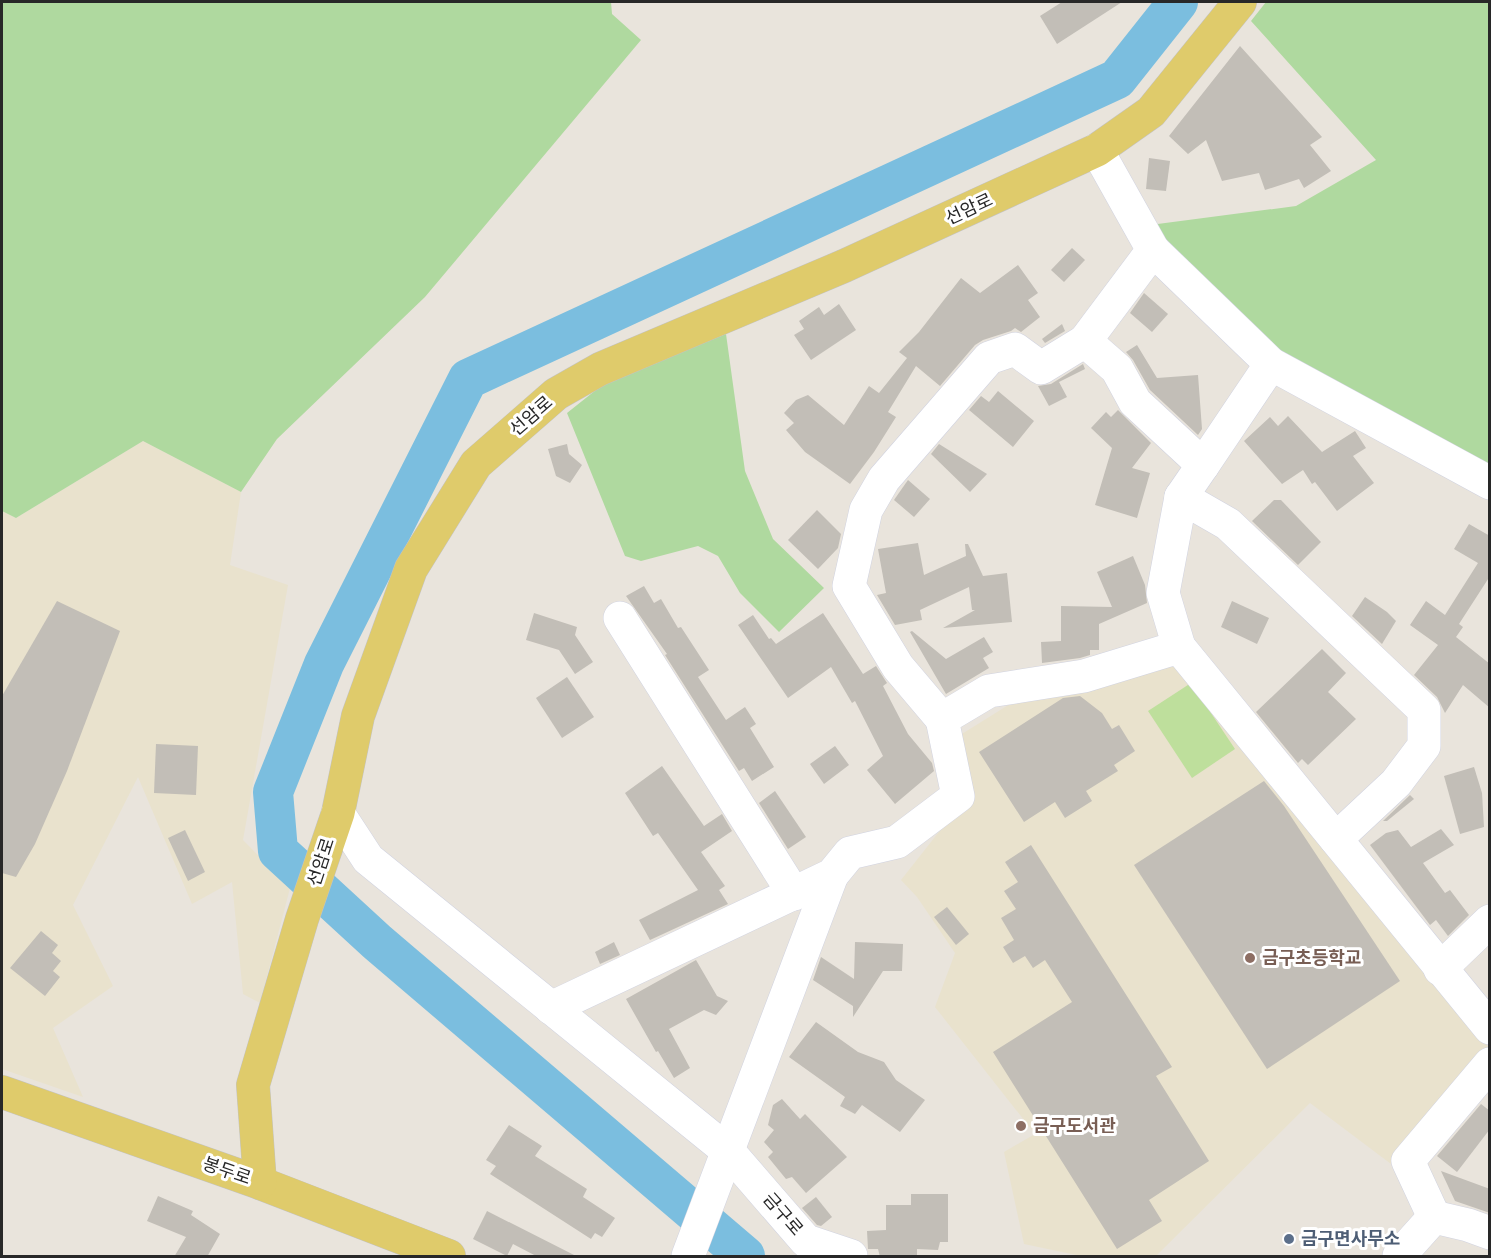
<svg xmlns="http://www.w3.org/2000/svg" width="1491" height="1258" font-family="'Golos Text','Noto Sans KR',sans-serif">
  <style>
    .education { fill: #e9e2cd }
    .green { fill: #afd99f }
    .pitch { fill: #bedf9c }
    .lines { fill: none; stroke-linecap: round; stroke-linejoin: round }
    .river { stroke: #7bbedf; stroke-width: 40 }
    .building { fill: #c2beb7 }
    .minor-casing { stroke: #d1d3e0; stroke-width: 34 }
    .major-casing { stroke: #c3c3c3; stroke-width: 34 }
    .minor { stroke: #fff; stroke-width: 33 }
    .major { stroke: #dfcb6b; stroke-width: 33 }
    .education-dot { fill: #8d6e63; stroke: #fff; stroke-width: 2 }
    .service-dot { fill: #5c6f8a; stroke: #fff; stroke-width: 2 }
    .labels { text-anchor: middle; stroke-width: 6; stroke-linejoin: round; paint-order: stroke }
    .street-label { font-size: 18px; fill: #282828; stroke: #fff }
    .education-label { font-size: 18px; font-weight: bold; fill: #785e54; stroke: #fff; text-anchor: start }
    .service-label { font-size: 18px; font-weight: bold; fill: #4e5e75; stroke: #fff; text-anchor: start }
  </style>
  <rect width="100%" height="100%" fill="#e9e4dc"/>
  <g class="education">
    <polygon points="143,441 241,492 230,565 288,585 243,840 290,888 260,1003 243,994 232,882 192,904 138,777 73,905 113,986 53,1028 83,1097 2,1069 2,511 16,518"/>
    <polygon points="1182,664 1252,750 1489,1048 1399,1170 1310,1103 1156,1256 1081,1256 1024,1244 1004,1152 1035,1134 935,1007 955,953 917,897 901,880 972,790 949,742 1021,697"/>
  </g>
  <g class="green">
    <polygon points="2,2 611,2 612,14 641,40 425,297 277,439 241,492 143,441 16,518 2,511"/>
    <polygon points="1266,2 1489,2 1489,476 1280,360 1150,225 1296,206 1376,160 1251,21"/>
    <polygon points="726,334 745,471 773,539 824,588 779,632 740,593 718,556 698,546 641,561 625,556 567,413 606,382"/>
  </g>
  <polygon class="pitch" points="1191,683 1235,749 1192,778 1148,711"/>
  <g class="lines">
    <polyline class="river" points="745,1256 377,942 278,851 273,792 324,664 468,379 1117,79 1178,2"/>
  </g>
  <g class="building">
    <polygon points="1062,2 1122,2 1057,44 1040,16"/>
    <polygon points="1240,46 1322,137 1310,145 1331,171 1304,188 1299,179 1265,190 1259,173 1222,181 1206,140 1188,154 1169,136"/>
    <polygon points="1149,158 1170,161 1166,191 1146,189"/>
    <polygon points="1072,248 1085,260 1064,282 1051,270"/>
    <polygon points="1018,265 1038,293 1028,300 1040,317 1021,332 1015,328 1011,331 983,340 975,345 940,386 916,366 888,412 896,417 874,452 850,484 805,452 786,430 794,423 784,413 796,400 808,395 844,425 869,386 879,393 907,358 899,352 919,332 961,278 980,293"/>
    <polygon points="1144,293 1168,314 1152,332 1130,313"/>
    <polygon points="839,304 856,330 811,360 794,335 804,329 799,321 819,307 824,315"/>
    <polygon points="1062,324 1065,331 1045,343 1042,339"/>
    <polygon points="1137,345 1157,378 1198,375 1202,429 1198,435 1150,390 1133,360 1126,352"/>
    <polygon points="1083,364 1085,369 1059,382 1067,397 1049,406 1038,386 1051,384"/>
    <polygon points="998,391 1034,421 1013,447 969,410 981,396 989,402"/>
    <polygon points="1118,410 1151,443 1132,468 1150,473 1137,518 1095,505 1112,448 1091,428 1106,412 1111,417"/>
    <polygon points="1288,416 1322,452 1355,431 1366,448 1353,456 1374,483 1337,511 1315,482 1312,484 1303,470 1282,484 1244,441 1270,417 1278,426"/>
    <polygon points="567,444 569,454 582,465 570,483 556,476 548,449"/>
    <polygon points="939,444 987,474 970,492 931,454"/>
    <polygon points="908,480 930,499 914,517 894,500"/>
    <polygon points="1274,500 1281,500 1321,542 1298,565 1252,521"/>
    <polygon points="817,510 841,534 838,548 818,569 788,540"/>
    <polygon points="1469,524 1490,536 1490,576 1459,624 1463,627 1456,637 1490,664 1490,708 1463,685 1445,713 1437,697 1414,675 1438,645 1410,625 1426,601 1445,615 1478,563 1454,549"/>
    <polygon points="918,543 924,575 966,556 965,544 968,544 983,576 1007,573 1012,622 943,628 975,610 972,610 969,587 920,610 922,620 895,625 877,595 886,593 878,549"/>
    <polygon points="1133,556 1145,585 1147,603 1099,624 1099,650 1090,650 1090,655 1080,658 1042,663 1041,642 1061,641 1061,606 1112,607 1097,572"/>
    <polygon points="644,586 654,603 661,599 678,628 681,627 709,670 698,677 726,720 745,707 756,724 750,728 774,767 752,781 744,768 739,771 665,655 667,654 626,596"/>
    <polygon points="1365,597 1387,612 1396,621 1382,644 1352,616"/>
    <polygon points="57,601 120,631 67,771 35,844 16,877 2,873 2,696"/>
    <polygon points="1232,601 1269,618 1257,644 1221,627"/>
    <polygon points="534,613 577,627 575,635 593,662 575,674 559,650 526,640"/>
    <polygon points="823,613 863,674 876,666 887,683 883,686 908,734 932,763 934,771 895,804 867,770 883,756 855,701 852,703 831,667 788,698 738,625 753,615 769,639 771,638 776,644"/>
    <polygon points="912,631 946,659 984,637 993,652 983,658 989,668 946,694 910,632"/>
    <polygon points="1322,649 1346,673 1328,692 1356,719 1308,765 1302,759 1298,763 1256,712"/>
    <polygon points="567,677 594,717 562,738 536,698"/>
    <polygon points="1080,696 1102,713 1112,729 1119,725 1135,751 1114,765 1118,771 1086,791 1092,801 1065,818 1055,802 1024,822 979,752 1063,698"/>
    <polygon points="156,744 198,746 196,795 154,793"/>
    <polygon points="835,746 849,765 824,784 810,764"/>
    <polygon points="662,766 704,826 722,814 732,831 701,852 725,886 719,890 728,904 650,940 639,920 698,890 658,833 653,836 625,793"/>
    <polygon points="1474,767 1482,793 1484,827 1460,834 1444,776"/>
    <polygon points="1264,781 1284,806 1400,981 1267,1069 1134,865"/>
    <polygon points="775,791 806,837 788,849 759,803"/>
    <polygon points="1410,795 1414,799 1387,821 1383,821"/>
    <polygon points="1441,829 1454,845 1423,863 1445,893 1450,890 1469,915 1448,936 1436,920 1430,925 1370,845 1386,833 1398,830 1411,847"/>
    <polygon points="185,830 205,872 188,881 168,838"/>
    <polygon points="1031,845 1172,1067 1156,1076 1209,1161 1149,1200 1162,1221 1117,1249 993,1052 1072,1002 1045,960 1033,968 1025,956 1013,963 1003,947 1014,940 1001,918 1016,909 1004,891 1018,882 1005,862"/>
    <polygon points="947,907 969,934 956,945 934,917"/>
    <polygon points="41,931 58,945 52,953 61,961 53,971 60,977 45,996 10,968"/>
    <polygon points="614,942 620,955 600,964 595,952"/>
    <polygon points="855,942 903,944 902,971 883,971 853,1017 853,1006 813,980 821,957 854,979"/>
    <polygon points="696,960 717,996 728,1001 716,1015 704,1010 669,1029 690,1068 674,1078 658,1051 656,1052 626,999"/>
    <polygon points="816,1022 858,1052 884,1062 896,1080 925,1100 900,1132 862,1105 855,1114 840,1106 845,1097 789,1057"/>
    <polygon points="782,1099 800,1119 805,1114 847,1157 806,1193 792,1177 786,1179 768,1157 773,1152 764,1142 774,1130 768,1125 773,1105"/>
    <polygon points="1481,1104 1490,1111 1490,1129 1457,1172 1437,1156"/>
    <polygon points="509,1125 542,1146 535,1156 587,1189 583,1197 615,1218 602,1237 595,1233 591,1239 490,1174 496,1166 486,1160"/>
    <polygon points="1441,1171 1490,1189 1490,1213 1455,1201"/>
    <polygon points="911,1194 948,1194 948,1242 940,1242 938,1250 917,1249 917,1257 880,1257 878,1249 868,1249 867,1231 886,1230 886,1205 911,1205"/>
    <polygon points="158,1196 193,1211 191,1215 220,1234 207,1257 174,1257 186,1237 147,1221"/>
    <polygon points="816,1197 832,1217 821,1226 817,1225 802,1208"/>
    <polygon points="487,1211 578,1257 538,1257 513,1244 507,1256 473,1239"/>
  </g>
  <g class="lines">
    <g class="minor-casing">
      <g id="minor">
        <polyline points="1097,150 1153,250 1085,341 1117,369 1135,402 1203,465 1181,497"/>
        <polyline points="1153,250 1271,364 1490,483"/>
        <polyline points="1203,465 1271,364"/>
        <polyline points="620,618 794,894"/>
        <polyline points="1179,647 1163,593 1181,497 1228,524 1424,710 1424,746 1396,783 1336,839"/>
        <polyline points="942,719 898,667 849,586 866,510 884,479 989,358 1015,349 1041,368 1085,341"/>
        <polyline points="338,813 368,859 729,1152 806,1241 851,1256"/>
        <polyline points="1440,969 1490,921"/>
        <polyline points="551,1008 832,875 850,853 897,842 958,796 942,719 989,691 1084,676 1179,647 1490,1028"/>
        <polyline points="1434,1217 1408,1161 1490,1064"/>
        <polyline points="688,1256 832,875"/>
        <polyline points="1399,1256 1434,1217 1468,1225 1490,1233"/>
      </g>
    </g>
    <g class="major-casing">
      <g id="major">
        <polyline points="2,1092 260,1183 449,1256"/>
        <polyline points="260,1183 253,1085 302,919 338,813 358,716 411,569 476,464 556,394 600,369 844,266 1097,150 1151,112 1240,2"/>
      </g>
    </g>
    <use href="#minor" class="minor"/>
    <use href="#major" class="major"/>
  </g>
  <g class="education-dot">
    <circle cx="1250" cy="958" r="6"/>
    <circle cx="1021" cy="1126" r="6"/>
  </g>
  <circle class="service-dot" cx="1289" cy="1239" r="6"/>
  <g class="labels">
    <g class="street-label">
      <text transform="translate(969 209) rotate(-25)" y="6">선암로</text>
      <text transform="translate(531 416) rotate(-41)" y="6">선암로</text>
      <text transform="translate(321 862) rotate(-72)" y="6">선암로</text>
      <text transform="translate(227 1171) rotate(19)" y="6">봉두로</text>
      <text transform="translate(783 1214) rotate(49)" y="6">금구로</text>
    </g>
    <g class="education-label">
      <text x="1262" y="964">금구초등학교</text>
      <text x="1033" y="1132">금구도서관</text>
    </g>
    <g class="service-label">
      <text x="1301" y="1245">금구면사무소</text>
    </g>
  </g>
  <rect width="1491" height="1258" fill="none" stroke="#282828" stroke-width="6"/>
</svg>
